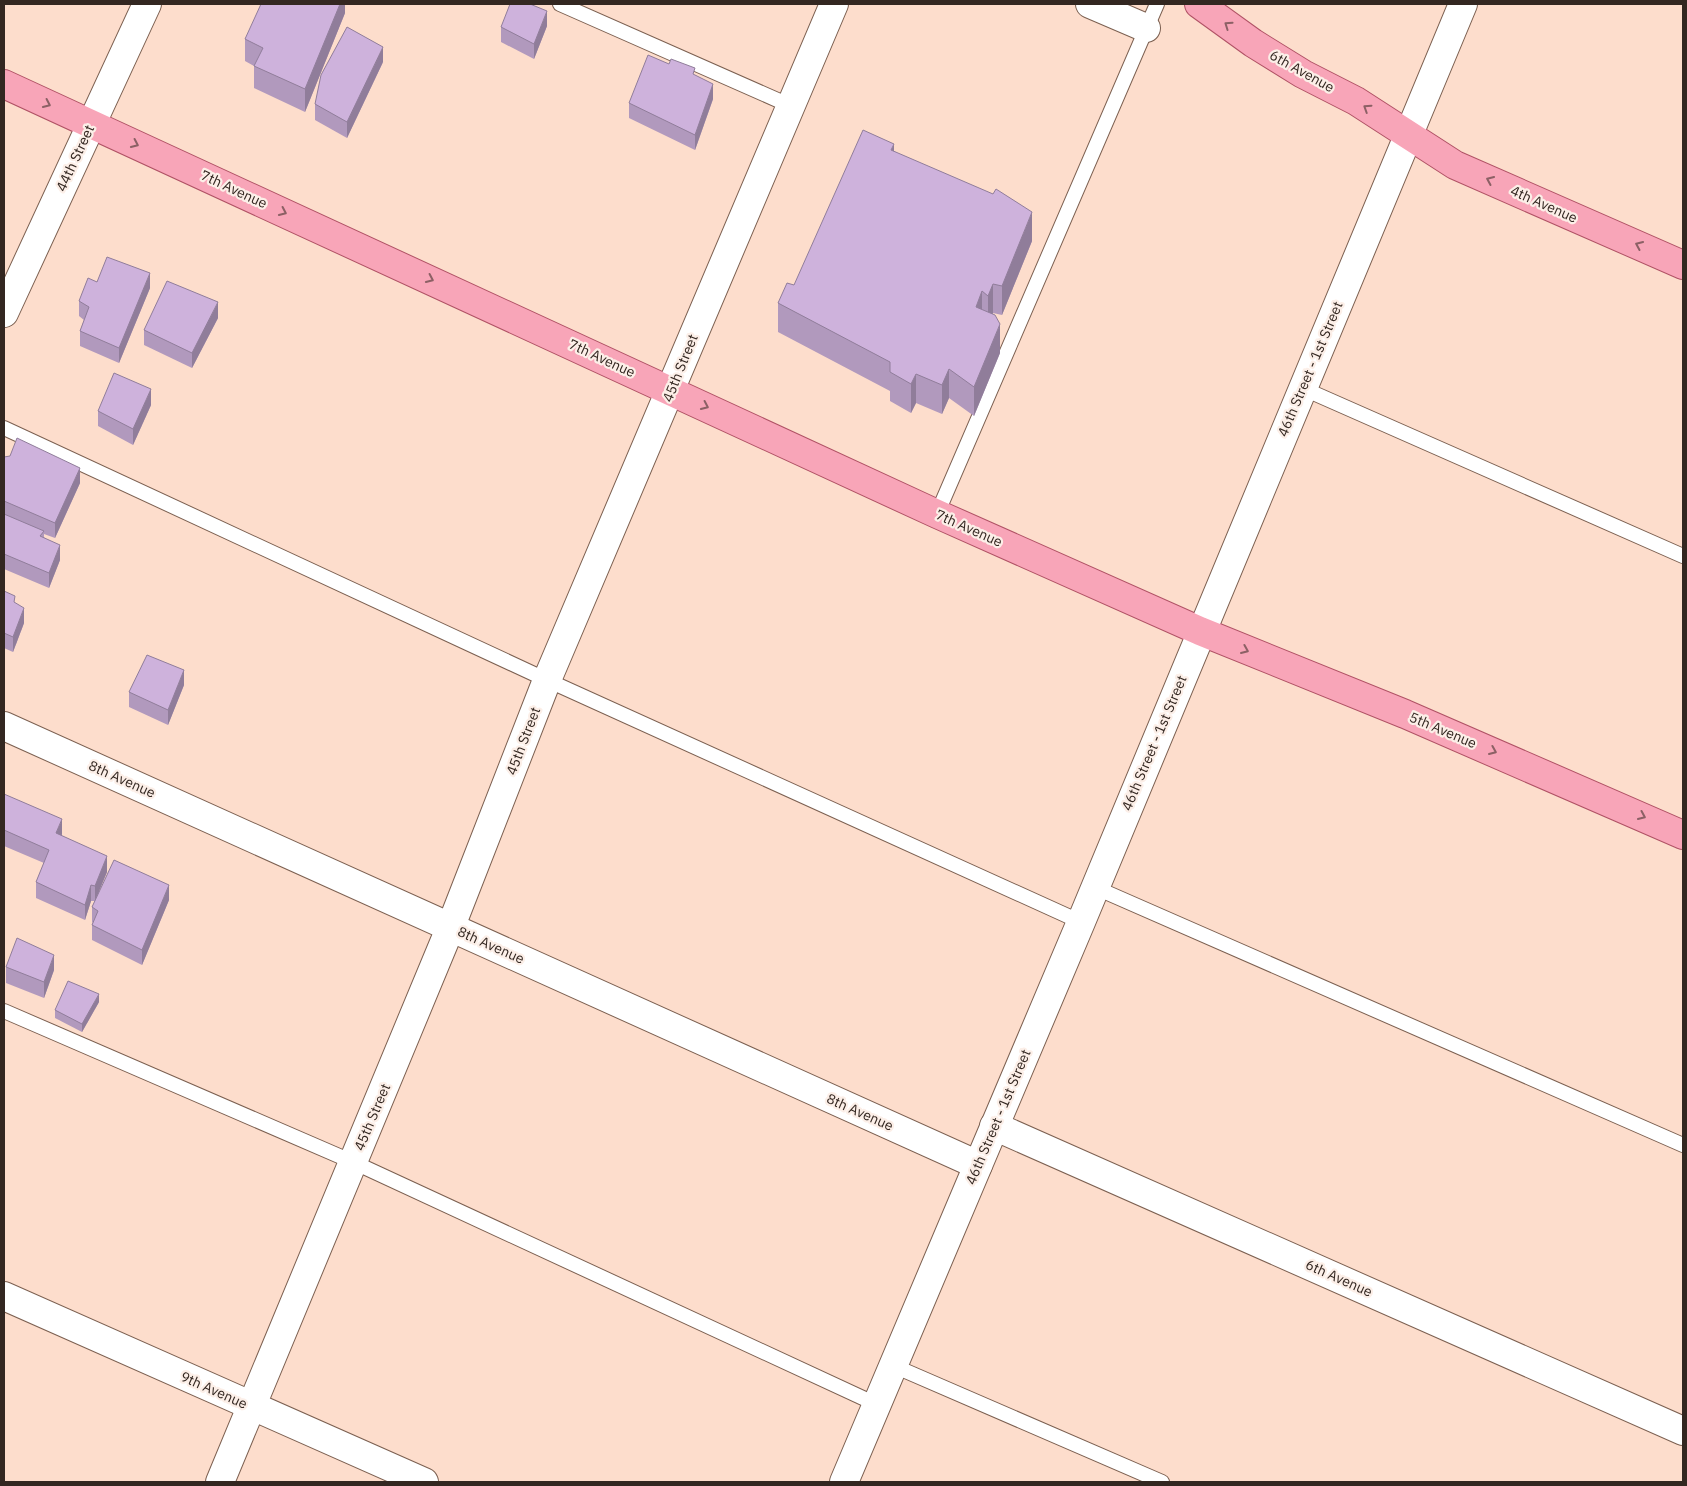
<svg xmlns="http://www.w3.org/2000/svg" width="1687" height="1486" font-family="'IBM Plex Sans',sans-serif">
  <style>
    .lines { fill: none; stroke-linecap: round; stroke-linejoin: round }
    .service-casing { stroke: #7c6051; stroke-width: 16 }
    .minor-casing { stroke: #7c6051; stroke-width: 30 }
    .tertiary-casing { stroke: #7c6051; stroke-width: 30 }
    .primary-casing { stroke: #b05265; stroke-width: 30 }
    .service { stroke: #fff; stroke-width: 14 }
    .minor { stroke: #fff; stroke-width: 28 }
    .tertiary { stroke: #fff; stroke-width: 28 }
    .primary { stroke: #f8a5b8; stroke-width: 28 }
    .wall { fill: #b199bd }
    .shaded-wall { fill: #907d9a }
    .building { fill: #ceb2dc; stroke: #907d9a }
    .oneway { stroke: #8c6065 }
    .labels { text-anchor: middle; stroke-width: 4.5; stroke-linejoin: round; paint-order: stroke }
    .street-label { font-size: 14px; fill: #332721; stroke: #fcefe8 }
  </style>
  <rect width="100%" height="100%" fill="#fdddcc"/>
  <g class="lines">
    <g class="service-casing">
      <g id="service">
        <polyline points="560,4 791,106"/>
        <polyline points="1302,388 1683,556"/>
        <polyline points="4,428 547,680 1081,922"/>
        <polyline points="937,514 1157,4"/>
        <polyline points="1094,887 1683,1145"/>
        <polyline points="4,1011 353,1162 878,1405"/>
        <polyline points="894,1366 1162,1482"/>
      </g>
    </g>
    <g class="minor-casing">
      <g id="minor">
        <polyline points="1090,4 1146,28"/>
        <polyline points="4,726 978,1165"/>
        <polyline points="994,1126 1683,1431"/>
        <polyline points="4,1296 424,1482"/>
        <polyline points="220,1482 451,926 547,680 834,4"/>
        <polyline points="844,1482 1081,922 1463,4"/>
      </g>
    </g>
    <g class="tertiary-casing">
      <polyline id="tertiary" points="4,313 147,4"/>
    </g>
    <g class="primary-casing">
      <g id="primary">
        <polyline points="1199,4 1253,43 1303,74 1356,101 1455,165 1683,265"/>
        <polyline points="4,84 937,514 1200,631 1405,714 1683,835"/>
      </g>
    </g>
    <use href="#service" class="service"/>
    <use href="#minor" class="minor"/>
    <use href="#tertiary" class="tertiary"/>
    <use href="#primary" class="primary"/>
  </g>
  <g class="wall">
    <polygon points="345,4 345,13 305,112 254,88 254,66 245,61 245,39"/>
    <polygon points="547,26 534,59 501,42 501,27"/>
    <polygon points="383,62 347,138 315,120 315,104"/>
    <polygon points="695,75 713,99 695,150 629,118 629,103"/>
    <polygon points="894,151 1032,241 1002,315 993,313 993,314 1000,353 974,416 949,398 942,414 916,403 911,413 890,401 890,391 778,332 778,303 794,285"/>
    <polygon points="97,282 150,288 119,363 80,346 80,331 84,320 79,316 79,301"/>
    <polygon points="218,318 192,368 144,345 144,330"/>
    <polygon points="151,405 133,445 98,426 98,411"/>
    <polygon points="4,457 80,483 55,538 44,534 44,537 60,560 49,588 4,569"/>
    <polygon points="4,591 15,603 24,623 13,652 4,648"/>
    <polygon points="184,685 168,725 129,707 129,692"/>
    <polygon points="4,794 62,834 62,836 107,872 99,891 169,900 142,965 92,940 92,925 93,923 92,922 92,907 95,901 91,901 85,920 36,898 36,882 44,863 4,846"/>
    <polygon points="6,967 54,970 44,998 6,983"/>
    <polygon points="99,1002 82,1032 55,1018 55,1010"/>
  </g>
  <g class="shaded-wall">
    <polygon points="340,4 345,4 345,13 305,112 305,89"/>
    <polygon points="547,11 547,26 534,59 534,44"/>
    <polygon points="383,47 383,62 347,138 347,122"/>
    <polygon points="713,84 713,99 695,150 695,135"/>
    <polygon points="894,144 894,173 891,150"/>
    <polygon points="1032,212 1032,241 1002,315 1002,286"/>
    <polygon points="150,273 150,288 119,363 119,348"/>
    <polygon points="993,284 993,313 988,325 988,296"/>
    <polygon points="982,291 982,320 976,307"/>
    <polygon points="218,302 218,318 192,368 192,353"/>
    <polygon points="1000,324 1000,353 974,416 974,387"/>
    <polygon points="949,369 949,398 942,414 942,385"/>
    <polygon points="916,374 916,403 911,413 911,384"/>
    <polygon points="151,389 151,405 133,445 133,429"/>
    <polygon points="80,468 80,483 55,538 55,523"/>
    <polygon points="60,545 60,560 49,588 49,573"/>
    <polygon points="24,608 24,623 13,652 13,637"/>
    <polygon points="184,670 184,685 168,725 168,710"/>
    <polygon points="62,819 62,834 56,848 56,833"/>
    <polygon points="107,856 107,872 95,901 95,886"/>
    <polygon points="91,885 91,901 85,920 85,905"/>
    <polygon points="169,885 169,900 142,965 142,950"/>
    <polygon points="54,955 54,970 44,998 44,982"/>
    <polygon points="99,994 99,1002 82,1032 82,1024"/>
  </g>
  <g class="building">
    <polygon points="261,4 340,4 305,89 254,66 263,48 245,39"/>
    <polygon points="510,4 530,4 547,11 534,44 501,27"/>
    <polygon points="347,27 383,47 347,122 315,104 321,75"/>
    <polygon points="648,55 669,64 671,59 695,68 693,74 713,84 695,135 629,103"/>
    <polygon points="863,130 894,144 891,150 993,194 996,189 1032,212 1002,286 993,284 988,296 982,291 976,307 995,315 1000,324 974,387 949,369 942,385 916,374 911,384 890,372 890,362 778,303 787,283 794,285"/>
    <polygon points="107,257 150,273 119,348 80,331 89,307 79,301 88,278 97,282"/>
    <polygon points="167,281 218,302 192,353 144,330"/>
    <polygon points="114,373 151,389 133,429 98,411"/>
    <polygon points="17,438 80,468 55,523 4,501 4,457 10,456"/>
    <polygon points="4,514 44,531 40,536 60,545 49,573 4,554"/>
    <polygon points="4,591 15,596 14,602 24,608 13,637 4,633"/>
    <polygon points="147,655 184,670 168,710 129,692"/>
    <polygon points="4,794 62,819 56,833 107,856 95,886 91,885 85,905 36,882 49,850 4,830"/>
    <polygon points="114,860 169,885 142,950 92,925 98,911 92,907"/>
    <polygon points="17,938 54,955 44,982 6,967"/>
    <polygon points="68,981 99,994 82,1024 55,1010"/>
  </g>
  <defs><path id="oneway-chevron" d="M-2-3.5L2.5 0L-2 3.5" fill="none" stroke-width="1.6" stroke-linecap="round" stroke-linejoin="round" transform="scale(1.25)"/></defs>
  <g class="oneway">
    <use href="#oneway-chevron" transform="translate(1228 25) rotate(-145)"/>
    <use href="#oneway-chevron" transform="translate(47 104) rotate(25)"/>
    <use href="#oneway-chevron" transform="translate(1367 108) rotate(-147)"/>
    <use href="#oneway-chevron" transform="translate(135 144) rotate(25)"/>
    <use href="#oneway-chevron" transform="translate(1490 180) rotate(-156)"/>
    <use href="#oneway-chevron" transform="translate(283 212) rotate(25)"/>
    <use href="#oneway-chevron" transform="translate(1639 245) rotate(-156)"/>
    <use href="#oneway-chevron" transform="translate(430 279) rotate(25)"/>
    <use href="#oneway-chevron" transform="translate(705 406) rotate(25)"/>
    <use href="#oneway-chevron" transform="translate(1245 650) rotate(23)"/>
    <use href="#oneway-chevron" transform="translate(1493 751) rotate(23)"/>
    <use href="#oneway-chevron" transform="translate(1642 816) rotate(24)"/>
  </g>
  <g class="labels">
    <g class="street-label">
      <text transform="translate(1302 71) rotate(29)" y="5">6th Avenue</text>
      <text transform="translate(75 158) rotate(-65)" y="5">44th Street</text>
      <text transform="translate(234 189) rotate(25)" y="5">7th Avenue</text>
      <text transform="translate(1544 204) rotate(24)" y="5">4th Avenue</text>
      <text transform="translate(602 358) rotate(25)" y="5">7th Avenue</text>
      <text transform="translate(680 368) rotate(-68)" y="5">45th Street</text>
      <text transform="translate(1310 369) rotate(-67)" y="5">46th Street - 1st Street</text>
      <text transform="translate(969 528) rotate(24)" y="5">7th Avenue</text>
      <text transform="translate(1443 730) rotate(23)" y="5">5th Avenue</text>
      <text transform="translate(523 741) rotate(-69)" y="5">45th Street</text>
      <text transform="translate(1154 743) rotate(-67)" y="5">46th Street - 1st Street</text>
      <text transform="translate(122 779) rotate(24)" y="5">8th Avenue</text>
      <text transform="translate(491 945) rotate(24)" y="5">8th Avenue</text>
      <text transform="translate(860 1112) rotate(24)" y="5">8th Avenue</text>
      <text transform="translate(372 1117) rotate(-67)" y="5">45th Street</text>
      <text transform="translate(998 1117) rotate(-67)" y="5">46th Street - 1st Street</text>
      <text transform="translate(1339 1278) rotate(24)" y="5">6th Avenue</text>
      <text transform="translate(214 1390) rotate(24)" y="5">9th Avenue</text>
    </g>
  </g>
  <rect width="1687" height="1486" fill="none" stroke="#332721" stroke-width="10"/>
</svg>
